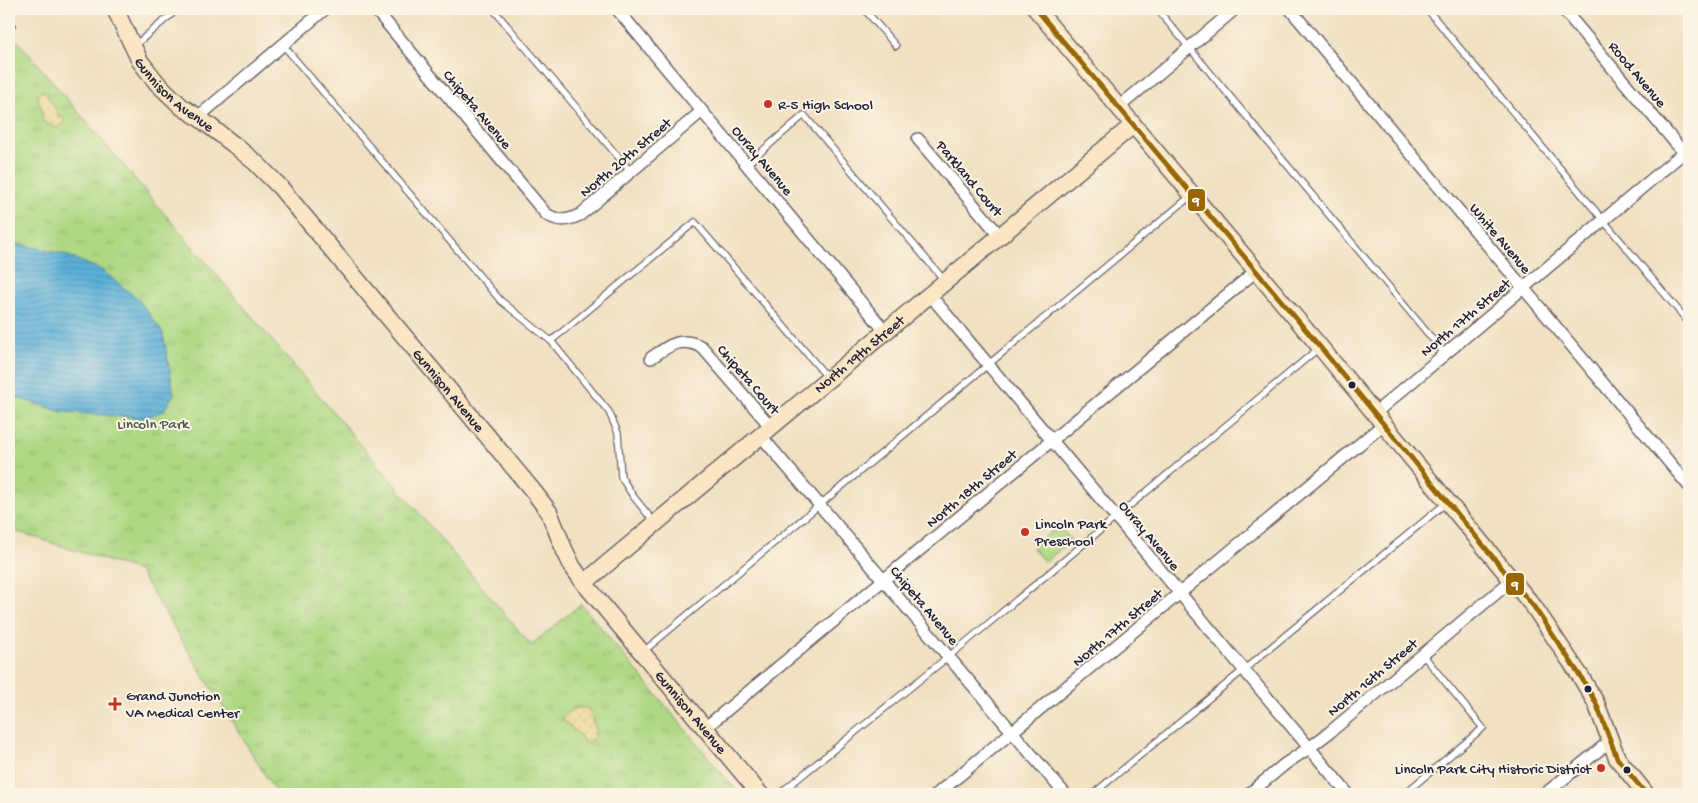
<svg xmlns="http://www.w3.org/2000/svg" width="1698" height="803" font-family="'Gochi Hand',sans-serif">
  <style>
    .grass { fill: url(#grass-tufts); stroke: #687d5f }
    .sand { fill: url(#sand-dots); stroke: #887e6c }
    .water { fill: url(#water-rules); stroke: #406a8a }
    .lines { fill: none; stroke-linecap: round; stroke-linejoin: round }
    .lane-casing { stroke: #6a646a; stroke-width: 8 }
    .street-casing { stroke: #6a646a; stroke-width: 14 }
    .secondary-casing { stroke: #6a646a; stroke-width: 19 }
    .lane { stroke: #fff; stroke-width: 5.5 }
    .street { stroke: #fff; stroke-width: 11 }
    .secondary { stroke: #fbe6c4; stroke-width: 16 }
    .bus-1-casing { stroke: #fcf5e5; stroke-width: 9 }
    .bus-1 { stroke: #960; stroke-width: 5 }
    .poi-dot { fill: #c8321e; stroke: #fcf5e5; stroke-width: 2 }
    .bus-dot { fill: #22223b; stroke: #fcf5e5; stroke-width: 2 }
    .labels { text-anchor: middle; stroke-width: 4; stroke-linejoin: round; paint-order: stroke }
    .street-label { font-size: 15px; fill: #22223b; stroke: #fcf5e5 }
    .poi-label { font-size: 15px; fill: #22223b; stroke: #fcf5e5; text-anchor: start }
    .park-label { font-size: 15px; fill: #4c5951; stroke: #fcf5e5 }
    .line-badge { stroke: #fcf5e5; stroke-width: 2 }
    .badge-label { font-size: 14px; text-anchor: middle; font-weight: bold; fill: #fff }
  </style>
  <defs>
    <pattern id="grass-tufts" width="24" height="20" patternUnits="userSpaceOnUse" patternTransform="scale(1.25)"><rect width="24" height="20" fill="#aed883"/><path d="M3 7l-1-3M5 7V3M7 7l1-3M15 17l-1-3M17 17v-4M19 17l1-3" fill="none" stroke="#95b972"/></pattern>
    <pattern id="sand-dots" width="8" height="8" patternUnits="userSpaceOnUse" patternTransform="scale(1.25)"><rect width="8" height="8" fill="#eeda9e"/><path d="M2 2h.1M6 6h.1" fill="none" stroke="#ccbb89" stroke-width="1.8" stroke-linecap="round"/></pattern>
    <pattern id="water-rules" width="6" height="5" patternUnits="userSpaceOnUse" patternTransform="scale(1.25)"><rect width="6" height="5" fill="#5db1d9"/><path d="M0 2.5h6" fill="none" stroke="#4c90b1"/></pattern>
  </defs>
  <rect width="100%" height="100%" fill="#fcf5e5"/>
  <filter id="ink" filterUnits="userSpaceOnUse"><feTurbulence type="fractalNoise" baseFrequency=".02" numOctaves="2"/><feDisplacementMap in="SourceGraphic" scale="10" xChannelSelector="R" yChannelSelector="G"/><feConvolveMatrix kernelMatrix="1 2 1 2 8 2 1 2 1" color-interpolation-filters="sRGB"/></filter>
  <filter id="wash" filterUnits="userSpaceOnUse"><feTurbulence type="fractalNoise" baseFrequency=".0096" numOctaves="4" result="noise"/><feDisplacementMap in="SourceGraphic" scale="20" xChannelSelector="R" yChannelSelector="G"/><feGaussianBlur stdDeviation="1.12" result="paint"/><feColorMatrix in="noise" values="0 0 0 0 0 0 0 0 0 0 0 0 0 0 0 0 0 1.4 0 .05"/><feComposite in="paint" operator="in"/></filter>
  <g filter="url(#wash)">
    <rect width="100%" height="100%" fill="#f1e0c1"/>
    <g class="grass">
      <polygon points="11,33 531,645 581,604 739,794 277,794 139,571 9,529 9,35"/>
      <polygon points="1059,525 1071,540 1045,562 1032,548"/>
    </g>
    <g class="sand">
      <path d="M42 91 46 92C49 102 56 107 59 117L63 118 65 123 57 128 44 122 42 119C45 110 37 103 38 94Z"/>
      <polygon points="579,708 588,708 596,730 594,738 585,743 580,735 562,719 570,710"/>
    </g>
    <polygon class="water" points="9,242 63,254 102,270 139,300 163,333 174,394 164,411 144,418 62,412 9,395"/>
  </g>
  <g filter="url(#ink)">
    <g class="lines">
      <g class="lane-casing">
        <g id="lane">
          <polyline points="493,9 631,172"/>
          <polyline points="867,9 865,10 896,46"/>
          <polyline points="1157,9 1445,354"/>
          <polyline points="1427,9 1689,323"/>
          <polyline points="9,21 12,25"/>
          <polyline points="283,45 500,300 551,341 609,412 618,433 621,477 633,496 654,522"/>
          <polyline points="134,46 178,9"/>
          <polyline points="747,164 804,115 944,280"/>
          <polyline points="551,341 695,222 827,377"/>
          <polyline points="644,651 1192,195"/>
          <polyline points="779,794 959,648 1319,348"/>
          <polyline points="1093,794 1446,503"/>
          <polyline points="1404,794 1483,728 1423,655"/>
        </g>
      </g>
      <g class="street-casing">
        <g id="street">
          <path d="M375 9 546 214C559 222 567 221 580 215L702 111"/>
          <polyline points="617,9 885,331"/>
          <polyline points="1290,9 1689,486"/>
          <polyline points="1563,9 1689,159"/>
          <polyline points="1119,107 1235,9"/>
          <polyline points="198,117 325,9"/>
          <polyline points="918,139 1000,236"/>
          <polyline points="930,295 1348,794"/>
          <path d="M651 358C669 345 681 336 702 347L771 427"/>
          <polyline points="1375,413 1689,148"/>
          <polyline points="761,436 1065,794"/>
          <polyline points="705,728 1256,271"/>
          <polyline points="937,794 1384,424"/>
          <polyline points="1249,794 1285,764 1309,748 1330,732 1512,580"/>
          <polyline points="1545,794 1610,741"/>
        </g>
      </g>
      <g class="secondary-casing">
        <g id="secondary">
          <path id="s1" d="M115 9 140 61 157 83 182 107 198 117 233 144 256 163 279 186 534 492 549 512 564 549 572 566 584 583 760 794"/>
          <polyline points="1036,9 1321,348 1534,607 1581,677 1596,703 1617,758 1646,794"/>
          <path id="s2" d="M584 583 1133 125"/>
        </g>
      </g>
      <use href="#lane" class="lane"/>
      <use href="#street" class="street"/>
      <use href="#secondary" class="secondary"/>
      <g class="bus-1-casing">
        <polyline id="bus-1" points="1036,9 1321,348 1534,607 1581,677 1596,703 1617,758 1646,794"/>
      </g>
      <use href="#bus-1" class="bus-1"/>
    </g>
  </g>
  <g class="poi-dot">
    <circle cx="768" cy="104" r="5"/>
    <circle cx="1025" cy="532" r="5"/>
    <path d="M112.5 696.5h5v5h5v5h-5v5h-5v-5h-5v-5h5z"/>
    <circle cx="1601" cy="768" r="5"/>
  </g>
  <g class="bus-dot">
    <circle cx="1352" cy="385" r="4.5"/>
    <circle cx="1588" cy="689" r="4.5"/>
    <circle cx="1627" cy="770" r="4.5"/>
  </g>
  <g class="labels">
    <g class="street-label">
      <text transform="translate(1638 74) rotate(50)" y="5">Rood Avenue</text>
      <text dy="5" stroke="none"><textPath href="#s1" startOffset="106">Gunnison Avenue</textPath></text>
      <text transform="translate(478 109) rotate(50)" y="5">Chipeta Avenue</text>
      <text transform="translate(625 157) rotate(-40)" y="5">North 20th Street</text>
      <text transform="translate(763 160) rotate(50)" y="5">Ouray Avenue</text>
      <text transform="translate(970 178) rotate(50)" y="5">Parkland Court</text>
      <text transform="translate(1501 238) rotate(50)" y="5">White Avenue</text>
      <text transform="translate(1465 317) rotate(-40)" y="5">North 17th Street</text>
      <text dy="5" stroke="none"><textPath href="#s2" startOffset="358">North 19th Street</textPath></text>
      <text transform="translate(749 379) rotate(49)" y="5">Chipeta Court</text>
      <text dy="5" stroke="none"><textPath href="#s1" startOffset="511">Gunnison Avenue</textPath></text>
      <text transform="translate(971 488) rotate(-40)" y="5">North 18th Street</text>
      <text transform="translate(1150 535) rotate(50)" y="5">Ouray Avenue</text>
      <text transform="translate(925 605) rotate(50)" y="5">Chipeta Avenue</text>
      <text transform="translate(1117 627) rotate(-40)" y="5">North 17th Street</text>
      <text transform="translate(1372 677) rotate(-40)" y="5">North 16th Street</text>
      <text dy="5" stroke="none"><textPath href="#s1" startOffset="916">Gunnison Avenue</textPath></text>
    </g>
    <g class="poi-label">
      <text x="778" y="109">R-5 High School</text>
      <text x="1035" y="528">Lincoln Park<tspan x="1035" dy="17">Preschool</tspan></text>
      <text x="126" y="700">Grand Junction<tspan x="126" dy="17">VA Medical Center</tspan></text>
      <text x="1591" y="773" text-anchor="end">Lincoln Park City Historic District</text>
    </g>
    <g class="park-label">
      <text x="153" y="428">Lincoln Park</text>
    </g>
  </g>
  <g class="line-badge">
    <rect x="1187" y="188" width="19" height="24" rx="5" fill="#960"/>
    <rect x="1505" y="572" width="20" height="24" rx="5" fill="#960"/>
  </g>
  <g class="badge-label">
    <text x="1196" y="205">9</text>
    <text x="1515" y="589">9</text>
  </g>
  <rect width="1698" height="803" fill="none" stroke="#fcf5e5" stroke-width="30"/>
</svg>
